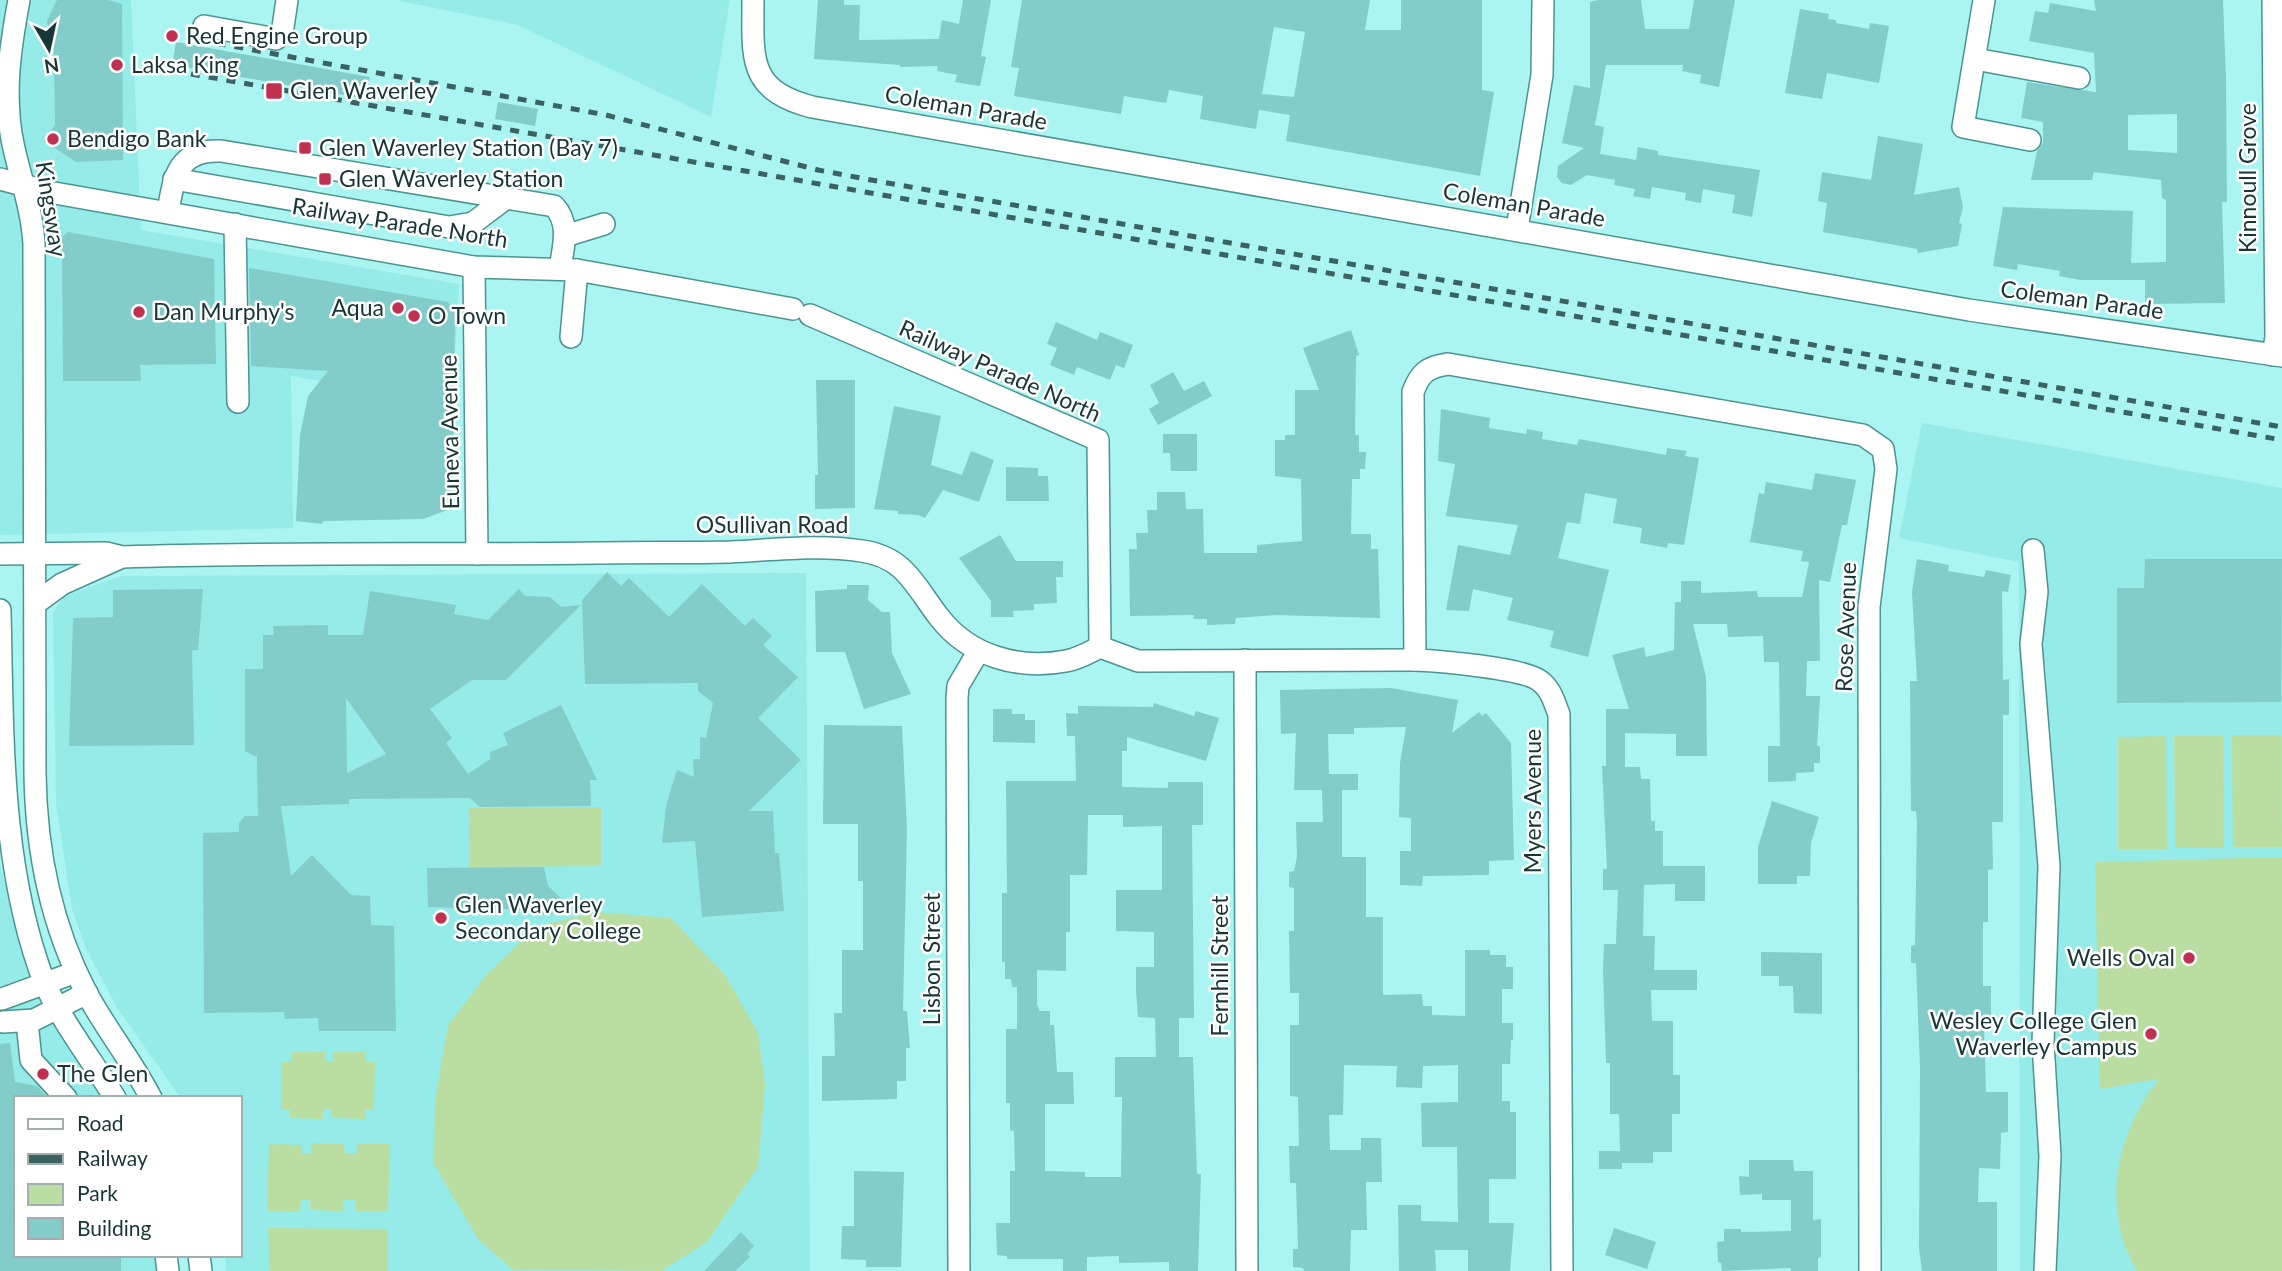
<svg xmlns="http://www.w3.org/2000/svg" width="2282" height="1271" font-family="Lato,sans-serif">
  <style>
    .built { fill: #95ebe8 }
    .green { fill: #badea1 }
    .building { fill: #82ccc9; fill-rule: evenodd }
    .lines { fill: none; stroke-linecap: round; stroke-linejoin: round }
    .minor-casing { stroke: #4b9492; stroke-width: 24 }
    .minor { stroke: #fff; stroke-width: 21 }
    .rail { stroke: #396261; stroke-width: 5; stroke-dasharray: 9 9; stroke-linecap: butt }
    .poi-dot { fill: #c03050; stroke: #fff; stroke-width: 2.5 }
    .labels { text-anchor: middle; stroke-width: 5; stroke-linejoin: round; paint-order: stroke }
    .poi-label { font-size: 23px; fill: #173635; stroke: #fff; text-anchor: start }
    .street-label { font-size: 23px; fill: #173635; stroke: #fff }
  </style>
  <rect width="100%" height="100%" fill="#aaf4f2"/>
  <g class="built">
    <polygon points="0,0 131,0 141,230 459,284 452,403 291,376 293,528 0,535"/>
    <polygon points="396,0 730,0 711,117 518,25"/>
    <polygon points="1922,423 2282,488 2282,1271 2020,1271 2019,562 1899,538"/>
    <polygon points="806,573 810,1271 226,1271 225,1255 240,1255 240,1098 181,1098 118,1009 87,951 72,909 56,804 53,612 65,596 121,576"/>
    <polygon points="0,864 19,944 34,982 101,1098 16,1098 16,1255 154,1255 156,1271 0,1271"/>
  </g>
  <g class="green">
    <polygon points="2232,735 2281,735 2282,847 2233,847"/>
    <polygon points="2166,736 2167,849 2118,849 2118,737"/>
    <polygon points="2174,736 2223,736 2224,848 2175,848"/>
    <polygon points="602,807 602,866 470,867 469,808"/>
    <path d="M2282 857V1271H2137C2100 1209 2116 1132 2159 1079L2100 1089 2095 862Z"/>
    <polygon points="598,912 671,918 726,976 758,1033 765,1085 758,1167 707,1242 661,1271 512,1269 478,1239 434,1164 435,1101 448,1025 487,974 538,926"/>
    <polygon points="292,1051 325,1052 325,1062 333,1062 333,1051 366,1052 366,1062 375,1062 374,1109 365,1109 365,1119 332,1118 331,1109 323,1109 323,1119 290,1118 290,1109 281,1109 281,1062 291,1062"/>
    <polygon points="311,1143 344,1144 345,1153 357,1153 357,1144 390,1144 388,1211 356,1211 355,1200 343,1200 343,1211 310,1210 310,1200 301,1200 300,1212 267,1211 269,1144 302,1145 302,1153 311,1153"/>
    <polygon points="268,1228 388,1229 388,1271 270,1271"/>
  </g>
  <g class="building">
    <polygon points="57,0 108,0 122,4 123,160 76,162 44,141 55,125 54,52 47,21"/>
    <polygon points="818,0 844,0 844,5 860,5 859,40 939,39 942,20 959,24 963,0 991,0 981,56 986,57 980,86 955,82 957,75 937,71 938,66 900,67 900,65 814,59"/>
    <path d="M1022 0H1370L1365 30H1401V0H1482V90L1494 92 1480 176 1286 141 1290 115 1259 110 1256 129 1200 119 1203 96 1169 90 1166 103 1124 96 1121 114 1014 96 1019 68 1011 67ZM1274 27 1305 32 1294 97 1262 94Z"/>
    <polygon points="1598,0 1641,0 1645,29 1689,29 1694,0 1735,0 1719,87 1700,83 1701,75 1682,71 1683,65 1606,65 1595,125 1604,127 1600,154 1636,160 1638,147 1658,151 1658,155 1760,170 1752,217 1732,213 1735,195 1703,189 1701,203 1685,200 1686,193 1652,187 1650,199 1633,196 1635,189 1614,185 1615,180 1587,175 1571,185 1562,183 1557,177 1558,166 1584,148 1562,143 1574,85 1590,88 1590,2"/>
    <path d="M2094 0H2223L2226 79 2227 202H2222L2225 303 2145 304V280H2080L2059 276 2060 271 2018 264 2017 270 1993 266 2003 207 2133 211 2131 263 2166 262V200L2162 198 2161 180 2094 172 2092 180H2031L2037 151 2043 143V122L2021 118 2027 82 2096 92 2094 53 2029 41 2035 11 2048 13 2050 3 2096 11ZM2177 114V153L2128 150V115Z"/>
    <polygon points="1800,9 1829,14 1828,19 1836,20 1836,23 1869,29 1870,23 1889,26 1879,83 1827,73 1822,99 1785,93"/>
    <polygon points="176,42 370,77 366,99 172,65"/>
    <polygon points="498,102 538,109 535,126 495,119"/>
    <polygon points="1878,136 1923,144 1914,195 1959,187 1963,207 1959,223 1962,224 1958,246 1918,253 1917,249 1823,232 1827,203 1818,201 1822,172 1871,180"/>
    <polygon points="68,232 214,259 216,364 140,365 141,381 63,381 62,237"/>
    <polygon points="249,268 448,302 455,311 453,508 423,519 323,521 322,524 296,521 300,435 308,396 328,371 251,366"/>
    <polygon points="1056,322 1097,340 1100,332 1133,345 1124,368 1116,365 1110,380 1077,367 1074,375 1050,365 1057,348 1047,344"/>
    <polygon points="1351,330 1359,355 1356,356 1355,435 1359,435 1359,452 1366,452 1365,469 1360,469 1360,479 1352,479 1351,534 1371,534 1371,549 1378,549 1380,618 1276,615 1236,618 1235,624 1207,625 1207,619 1193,619 1194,615 1130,616 1129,549 1137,549 1136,533 1148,533 1147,510 1157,510 1157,492 1185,492 1186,509 1203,509 1204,553 1257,553 1257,545 1302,541 1301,479 1275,476 1275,440 1285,440 1285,435 1295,435 1295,390 1319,390 1303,348"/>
    <polygon points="1173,372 1184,391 1204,381 1212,396 1158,425 1149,409 1159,403 1150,385"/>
    <polygon points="816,380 855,380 855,508 815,509 815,475 818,475"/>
    <polygon points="894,406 941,416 931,465 962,475 971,451 994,460 979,502 943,490 925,518 918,515 898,514 898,511 874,509"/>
    <polygon points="1441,409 1490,418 1489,428 1526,434 1527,429 1543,432 1542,439 1577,445 1579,439 1666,455 1667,448 1687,451 1685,456 1699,458 1684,545 1668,543 1667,548 1640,543 1642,528 1613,523 1617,499 1585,493 1580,524 1567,522 1558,558 1609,570 1588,657 1550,647 1554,631 1507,620 1513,598 1473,589 1469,611 1446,610 1458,545 1510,555 1518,525 1446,516 1455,464 1438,461"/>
    <polygon points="1163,434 1197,434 1197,471 1171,471 1170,453 1163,453"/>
    <polygon points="1006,467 1038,468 1038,476 1048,476 1049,501 1006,501"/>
    <polygon points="1815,473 1856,480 1847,525 1842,525 1830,582 1819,580 1820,661 1807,661 1806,696 1820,696 1817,746 1820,746 1820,763 1814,763 1814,772 1796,773 1796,781 1768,782 1768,746 1780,746 1779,662 1764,662 1763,636 1728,637 1727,624 1693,624 1706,677 1707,756 1676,756 1676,734 1625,733 1625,767 1640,767 1641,779 1650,779 1651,821 1655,821 1655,831 1663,831 1663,866 1705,866 1705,901 1675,901 1675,884 1644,885 1643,936 1655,936 1654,970 1697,970 1697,990 1651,990 1652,1021 1673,1021 1673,1075 1680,1075 1680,1114 1672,1114 1672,1152 1653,1152 1653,1163 1622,1163 1622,1169 1599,1169 1599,1151 1620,1151 1619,1114 1610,1114 1610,1063 1606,1063 1603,970 1604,944 1616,944 1618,890 1603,890 1603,869 1607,869 1602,766 1606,766 1606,709 1629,709 1612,655 1644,647 1646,657 1674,650 1675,602 1681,602 1681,581 1701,581 1701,593 1757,591 1758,597 1802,597 1809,562 1801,561 1803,551 1750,542 1759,493 1764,494 1766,482 1812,490"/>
    <polygon points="1000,535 1016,561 1063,561 1063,577 1056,577 1057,603 1034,604 1034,610 1013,611 1014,617 991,617 991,601 959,558"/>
    <polygon points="1917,559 1949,565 1948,571 1984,577 1986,570 2011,575 2008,592 2002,591 2003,680 2009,679 2009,715 2003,715 2003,822 1992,822 1993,869 1988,870 1988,922 1983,922 1983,986 1991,986 1991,1025 1984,1025 1986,1092 2008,1092 2008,1132 2001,1133 2000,1169 1979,1168 1978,1202 1997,1202 1997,1271 1922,1271 1919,1248 1920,1068 1916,963 1911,963 1911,946 1915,945 1917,822 1916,811 1911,811 1910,681 1917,681 1912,592"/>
    <polygon points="2145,559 2282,559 2281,702 2117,703 2117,588 2144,588"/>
    <polygon points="607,572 621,586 629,578 669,617 702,584 745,626 753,618 772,636 763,645 798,677 758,718 801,760 749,811 773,811 775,853 779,853 784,911 702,917 695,841 662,843 666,806 673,782 677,770 694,777 693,759 700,759 700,737 706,738 713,703 698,691 698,683 585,684 582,600"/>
    <polygon points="847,585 869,585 868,600 882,612 890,612 892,653 911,694 864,709 845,652 816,652 815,591 847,589"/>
    <polygon points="203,589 198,650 192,650 194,745 69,746 73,618 113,617 113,590"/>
    <path d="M519 589 525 596 550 597 561 607 581 605 506 680H472L430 709 452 738 446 743 468 774 490 759V752L508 745 503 733 561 705 597 780H590L591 806 480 807 470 798 349 799V804L281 806 291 876 312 855 351 895 370 896 371 925 394 926 396 1031H319L318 1018 285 1019 284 1012 204 1013 203 833 239 832V823L245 816H258L257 757 245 751V669H263V635H274L273 626 328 625V635H363L370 591 456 605 454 614 488 620ZM346 698 386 754 347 773Z"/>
    <polygon points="1391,688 1458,700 1452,733 1479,712 1482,716 1486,713 1511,743 1514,860 1489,861 1489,875 1423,876 1422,886 1400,885 1400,851 1411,851 1411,818 1399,817 1400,763 1406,727 1354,728 1354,734 1328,734 1329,774 1358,774 1358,790 1342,790 1342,857 1366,857 1366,917 1383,917 1383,995 1422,994 1423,1006 1432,1006 1432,1015 1465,1016 1465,950 1490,950 1490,955 1506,955 1506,967 1513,967 1513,989 1502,989 1502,1023 1513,1023 1513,1040 1511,1040 1510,1064 1502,1064 1502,1101 1510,1101 1510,1112 1516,1112 1516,1179 1489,1179 1489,1223 1514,1223 1510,1271 1468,1271 1468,1250 1435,1250 1436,1271 1399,1271 1398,1205 1421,1205 1421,1221 1458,1222 1457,1147 1422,1147 1421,1103 1458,1102 1458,1065 1423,1066 1422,1088 1396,1087 1397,1066 1344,1065 1343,1115 1329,1115 1330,1150 1361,1150 1361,1138 1381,1138 1382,1182 1366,1182 1367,1230 1351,1230 1350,1271 1304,1271 1303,1268 1293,1267 1293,1249 1298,1249 1296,1183 1290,1183 1289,1146 1299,1146 1298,1097 1290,1096 1290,1025 1299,1025 1299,993 1290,993 1289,931 1294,931 1294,888 1289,887 1289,872 1294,871 1297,857 1296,822 1323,822 1322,790 1294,790 1296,733 1281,734 1280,690"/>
    <path d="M1154 703 1194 716 1196 711 1219 718 1206 761 1127 737V751H1122V787L1168 788V782H1203V825H1192L1194 1018H1179V1057H1193L1197 1174H1201L1198 1271H1169V1262L1119 1263V1256L1087 1257V1271H1063V1259H1007V1256L997 1255 996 1223H1010V1171H1015L1014 1131 1010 1130V1103H1006V1029H1017V987H1012L1011 979H1005V962H1002V893H1007L1006 781H1076L1075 736H1067L1066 713 1078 714V706L1153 707ZM1088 815H1123V827L1162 826V890H1116V931L1154 932V967H1136V990L1138 1017 1155 1018 1156 1057H1115V1097H1122L1121 1177H1085V1172L1045 1171V1104H1074L1073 1072H1057L1054 1025H1050V1011H1040L1037 1005V970L1066 971V932H1070V875H1087Z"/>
    <polygon points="993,709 1012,709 1012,714 1025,714 1025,720 1035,720 1035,743 993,742"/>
    <polygon points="824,725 902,726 907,829 903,1011 907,1011 910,1048 906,1048 906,1081 897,1081 897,1099 822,1101 822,1056 835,1056 834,1013 842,1013 842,950 863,950 863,881 858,881 858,824 823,824"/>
    <polygon points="1772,801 1819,817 1811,843 1810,876 1797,876 1797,884 1758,884 1758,847"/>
    <polygon points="544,867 548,886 564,901 551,915 547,911 543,915 538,910 428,907 427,868"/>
    <polygon points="1761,952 1822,953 1822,1014 1794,1013 1793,986 1779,986 1779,976 1761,976"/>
    <polygon points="10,1043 15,1082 37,1086 48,1098 16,1098 16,1255 121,1255 121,1271 0,1271 0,1044"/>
    <polygon points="1749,1160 1793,1160 1794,1171 1813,1171 1813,1220 1821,1219 1821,1257 1818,1258 1818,1271 1791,1271 1791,1268 1722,1271 1721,1263 1718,1262 1717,1242 1724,1241 1724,1229 1741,1229 1741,1232 1791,1231 1791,1200 1762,1200 1762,1194 1740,1195 1739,1176 1749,1177"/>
    <polygon points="854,1171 904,1172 901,1267 866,1267 866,1260 841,1259 842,1226 854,1226"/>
    <polygon points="1614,1228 1656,1242 1647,1269 1605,1255"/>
    <polygon points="741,1232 754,1246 747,1254 750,1257 735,1271 704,1271"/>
  </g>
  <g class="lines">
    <g class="minor-casing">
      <g id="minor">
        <path d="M19 0C10 48 3 96 13 144 20 177 32 209 34 244L35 773C36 850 50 923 86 992 105 1028 132 1061 151 1098"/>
        <path d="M753 0C753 58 747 90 812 107L1969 310 2282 356"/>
        <polyline points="1984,0 1963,127 2030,140"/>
        <polyline points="2273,0 2276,337 2273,355"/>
        <polyline points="204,26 276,39 282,34 287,0"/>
        <polyline points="1975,59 2079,78"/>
        <polyline points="0,179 49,192 474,267 577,270 793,309"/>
        <polyline points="174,179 449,227 473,223 505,199"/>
        <path d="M168 212C174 176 178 149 221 151L554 206C571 224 563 247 560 269"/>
        <polyline points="235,224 238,402"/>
        <polyline points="1517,229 1542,75 1543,0"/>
        <polyline points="565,236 604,224"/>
        <polyline points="474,267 477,554"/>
        <polyline points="810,315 1098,440 1100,647"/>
        <polyline points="571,337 577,270"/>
        <polyline points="2033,550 2037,592 2031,644 2049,866 2043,1043 2050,1156 2045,1271"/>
        <path d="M0 554 106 553 122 557C280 552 439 555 598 553 642 552 686 553 730 552 774 550 817 544 862 551 905 557 915 586 939 617 969 656 1018 670 1066 661 1078 659 1090 652 1100 647L1138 661 1415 660"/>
        <polyline points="36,603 62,584 122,557"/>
        <path d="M0 610C3 736 0 868 45 984 64 1025 92 1060 115 1098"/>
        <polyline points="1245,660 1247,1271"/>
        <polyline points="2,999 76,972"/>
        <polyline points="3,1022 34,1020 87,993"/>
        <polyline points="27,1022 31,1060 66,1098"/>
        <polyline points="166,1255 168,1271"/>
        <polyline points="199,1255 201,1271"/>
        <polyline points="959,1271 957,698 958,686 978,652"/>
        <path d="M1562 1271 1559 714C1554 702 1551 689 1540 681 1524 668 1438 661 1415 660L1413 392C1420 373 1427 367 1448 364L1863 435 1883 449 1886 469 1869 607 1870 1271"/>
      </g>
    </g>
    <use href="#minor" class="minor"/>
    <g class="rail">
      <polyline points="199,40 606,115 818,170 882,182 2282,427"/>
      <polyline points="191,74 2282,440"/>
    </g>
  </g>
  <g class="poi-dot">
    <circle cx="172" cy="36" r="7"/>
    <circle cx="117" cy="65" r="7"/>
    <rect x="265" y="82" width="18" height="18" rx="3.5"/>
    <circle cx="53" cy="139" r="7"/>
    <rect x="298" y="141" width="14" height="14" rx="3.5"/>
    <rect x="318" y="172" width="14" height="14" rx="3.5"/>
    <circle cx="398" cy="308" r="7"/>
    <circle cx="139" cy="312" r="7"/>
    <circle cx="414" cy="316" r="7"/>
    <circle cx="441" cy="918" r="7"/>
    <circle cx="2189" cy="958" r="7"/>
    <circle cx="2151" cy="1034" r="7"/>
    <circle cx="43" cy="1074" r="7"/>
  </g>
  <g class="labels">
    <g class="poi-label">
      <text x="186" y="44">Red Engine Group</text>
      <text x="131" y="73">Laksa King</text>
      <text x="290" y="99">Glen Waverley</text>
      <text x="67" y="147">Bendigo Bank</text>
      <text x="319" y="156">Glen Waverley Station (Bay 7)</text>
      <text x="339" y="187">Glen Waverley Station</text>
      <text x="384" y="316" text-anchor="end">Aqua</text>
      <text x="153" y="320">Dan Murphy's</text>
      <text x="428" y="324">O Town</text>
      <text x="455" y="913">Glen Waverley<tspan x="455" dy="26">Secondary College</tspan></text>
      <text x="2175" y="966" text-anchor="end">Wells Oval</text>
      <text x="2137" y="1029" text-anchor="end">Wesley College Glen<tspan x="2137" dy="26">Waverley Campus</tspan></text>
      <text x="57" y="1082">The Glen</text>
    </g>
    <g class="street-label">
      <text transform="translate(966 108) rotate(10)" y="8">Coleman Parade</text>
      <text transform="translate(2248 178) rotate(-90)" y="8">Kinnoull Grove</text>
      <text transform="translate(1524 205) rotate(10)" y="8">Coleman Parade</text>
      <text transform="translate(51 209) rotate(81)" y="8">Kingsway</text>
      <text transform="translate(400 223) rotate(9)" y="8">Railway Parade North</text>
      <text transform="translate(2082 300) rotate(8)" y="8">Coleman Parade</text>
      <text transform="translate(1000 371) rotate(24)" y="8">Railway Parade North</text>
      <text transform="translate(450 432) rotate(-91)" y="8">Euneva Avenue</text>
      <text x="772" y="533">OSullivan Road</text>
      <text transform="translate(1846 627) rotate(-88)" y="8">Rose Avenue</text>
      <text transform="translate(1533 801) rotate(-90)" y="8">Myers Avenue</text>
      <text transform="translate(932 959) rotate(-90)" y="8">Lisbon Street</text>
      <text transform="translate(1220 966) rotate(-90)" y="8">Fernhill Street</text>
    </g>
  </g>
  <rect x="14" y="1096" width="228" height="161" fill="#ffffff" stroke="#a2afae" stroke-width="2"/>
  <rect x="28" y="1119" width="35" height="10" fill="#ffffff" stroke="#a2afae" stroke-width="2"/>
  <text x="77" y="1131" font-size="21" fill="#173635">Road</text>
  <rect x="28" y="1154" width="35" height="10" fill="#396261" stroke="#a2afae" stroke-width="2"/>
  <text x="77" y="1166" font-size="21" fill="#173635">Railway</text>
  <rect x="28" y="1184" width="35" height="21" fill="#badea1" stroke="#a2afae" stroke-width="2"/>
  <text x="77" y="1201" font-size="21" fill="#173635">Park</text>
  <rect x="28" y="1218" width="35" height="21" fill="#82ccc9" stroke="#a2afae" stroke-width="2"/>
  <text x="77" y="1236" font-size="21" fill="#173635">Building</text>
  <g transform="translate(49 49) rotate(171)" stroke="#ffffff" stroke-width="5" paint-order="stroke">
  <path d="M0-5L12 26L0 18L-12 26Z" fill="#173635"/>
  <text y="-10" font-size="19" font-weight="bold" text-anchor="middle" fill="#173635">N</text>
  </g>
</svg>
